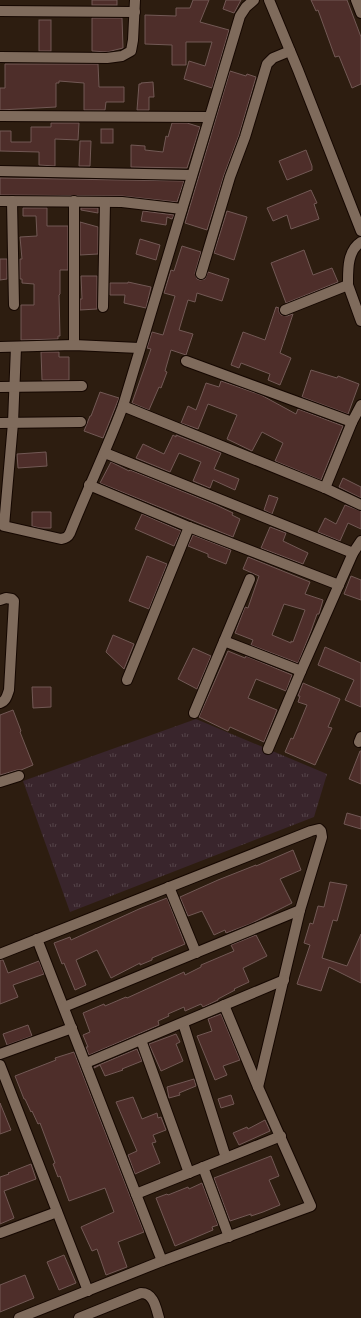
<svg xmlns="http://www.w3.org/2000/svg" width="361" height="1318" font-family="Quicksand,sans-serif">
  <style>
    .park { fill: url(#park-tufts) }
    .building { fill: #4e2e2a; stroke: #725955; fill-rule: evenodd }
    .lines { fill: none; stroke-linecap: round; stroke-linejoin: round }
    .minor-casing { stroke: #150700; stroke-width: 12 }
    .minor { stroke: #7f6b5c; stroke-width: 10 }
  </style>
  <defs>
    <pattern id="park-tufts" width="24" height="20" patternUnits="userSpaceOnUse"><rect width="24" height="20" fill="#39252c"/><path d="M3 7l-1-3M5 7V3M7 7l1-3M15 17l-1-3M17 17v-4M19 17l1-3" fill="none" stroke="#554449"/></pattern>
  </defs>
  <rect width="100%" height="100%" fill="#2d1d10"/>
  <polygon class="park" points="196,719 327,774 314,817 70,912 23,781"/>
  <g class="building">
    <rect x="92" y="0" width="25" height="5"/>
    <polygon points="193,0 209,0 200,22 229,30 212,88 184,79 189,61 205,66 212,42 186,42 186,65 172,65 172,45 145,44 145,15 176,16 176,8 190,8"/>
    <polygon points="226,0 241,0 234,13 223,9"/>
    <polygon points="311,0 347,0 361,37 361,84 352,88 339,56 335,57 318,10 316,11"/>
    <polygon points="92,18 122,18 123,48 107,52 92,51"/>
    <rect x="39" y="20" width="12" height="31"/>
    <polygon points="5,64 98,64 99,87 124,87 124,102 106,102 105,110 84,110 84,83 59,81 59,83 56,83 56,107 0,110 0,88 5,88"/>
    <polygon points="230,71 246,76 247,74 256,77 239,135 224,175 207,230 185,223"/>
    <polygon points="153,82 154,97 149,97 149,110 137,110 139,84 141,84 141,83"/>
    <polygon points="51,123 79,123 78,140 55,139 55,166 39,165 39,152 0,151 0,131 11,131 11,142 31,142 31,127 51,127"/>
    <polygon points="172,123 187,123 200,127 187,168 131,167 131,145 145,146 145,150 163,152 166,136 168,137"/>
    <rect x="101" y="129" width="12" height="14"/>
    <polygon points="80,141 91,141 90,166 79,166"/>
    <polygon points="306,150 312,166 312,170 287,180 279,161"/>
    <polygon points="0,178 184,181 177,202 122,196 0,195"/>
    <polygon points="311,190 317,203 314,204 319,219 291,229 287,215 273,221 267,208"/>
    <polygon points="23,208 47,208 47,226 68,226 68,270 60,270 60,294 59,295 60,336 58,336 58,339 21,340 21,305 34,305 34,284 22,283 22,279 20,279 20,259 22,259 20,237 37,236 36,216 23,216"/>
    <polygon points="81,208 98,208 98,213 81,210"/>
    <polygon points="143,211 174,215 172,219 167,217 166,225 141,221"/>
    <polygon points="227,211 247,217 234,260 214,253"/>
    <polygon points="80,222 98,227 98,254 80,255"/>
    <polygon points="140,239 160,245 156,260 136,254"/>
    <polygon points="182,246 201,252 195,273 197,279 200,280 205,279 208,272 229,279 222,301 197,293 195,302 188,300 179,330 193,334 186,355 171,350 165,371 167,372 161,388 159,387 149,410 132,403 151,349 147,348 152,332 163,335 175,296 164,293 171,270 174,271"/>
    <polygon points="304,250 313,275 332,268 338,282 286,303 271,263"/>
    <polygon points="0,259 7,259 7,279 0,280"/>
    <polygon points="81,276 97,276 97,309 80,310 80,299 82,299"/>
    <polygon points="128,282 151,287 146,308 124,303 125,295 110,295 110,283 128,283"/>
    <polygon points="276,307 279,308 279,312 281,315 287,316 293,314 280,353 291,358 280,385 268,380 270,374 241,363 239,368 231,365 243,332 265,340"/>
    <polygon points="41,352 59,352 59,357 69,357 69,380 42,380"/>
    <polygon points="311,370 337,378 338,376 359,384 348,414 302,397"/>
    <polygon points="221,381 261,395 296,414 298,409 343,426 321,480 275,461 283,443 262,432 252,451 227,439 237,415 229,412 208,404 198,429 181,423 188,406 196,410 206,383 219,387"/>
    <polygon points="100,392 119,398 103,438 84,431 90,416 91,416"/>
    <polygon points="173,435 176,437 176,435 221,453 214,469 239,479 235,490 213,480 210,488 193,481 201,462 179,453 170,472 136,458 143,444 164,454"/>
    <polygon points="46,452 47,466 18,468 17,454"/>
    <polygon points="111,462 129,471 130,470 216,505 233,513 232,515 240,519 233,537 100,483"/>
    <polygon points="343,478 361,487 361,498 339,487"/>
    <polygon points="269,495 278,498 272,514 264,510"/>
    <polygon points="345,505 361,511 361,529 348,523 340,541 318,532 325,518 336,524"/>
    <polygon points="32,512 51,512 51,528 40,528 32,526"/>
    <polygon points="142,514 181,531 174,546 135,529"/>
    <polygon points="270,527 286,533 283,541 308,553 303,564 261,548"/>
    <polygon points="193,535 231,550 226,564 208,557 208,554 188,546"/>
    <polygon points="147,556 167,564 149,609 129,601"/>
    <path d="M248 557 310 582 305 594 323 600 319 614H317L311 631 298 663 251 645 253 640 235 633 245 607 248 608 259 576 243 569ZM284 604 305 610 293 642 291 641V643L272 635Z"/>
    <polygon points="351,576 361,580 361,600 344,594"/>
    <polygon points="113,635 134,644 124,669 106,652"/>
    <polygon points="325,647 361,663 361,707 345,700 354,680 318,665"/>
    <polygon points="193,648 211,656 197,689 178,679"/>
    <polygon points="228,651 245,658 246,656 292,675 286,691 256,679 248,698 277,710 264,742 230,727 228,731 199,717"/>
    <polygon points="303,683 340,699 328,727 332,728 315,765 285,752 291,738 293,739 307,705 298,702 300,696 298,696"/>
    <polygon points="32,687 51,687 51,707 33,708"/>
    <polygon points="13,710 21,731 20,732 33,765 21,770 17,770 0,775 0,715"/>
    <polygon points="360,751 361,751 361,784 349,779"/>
    <polygon points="347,813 361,817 361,829 344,824"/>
    <polygon points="293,850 301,870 280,879 292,903 250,924 226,933 225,930 214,935 202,911 188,916 180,897 218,880 256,865 256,866"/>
    <polygon points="330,882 347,885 337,921 333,920 322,958 347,966 361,934 361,983 329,967 321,991 297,984 310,945 304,943 310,923 313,924 318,906 324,907"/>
    <polygon points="167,898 185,944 152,958 152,960 140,965 140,963 111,978 97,950 76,960 86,985 75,990 64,963 62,964 54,943 70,937 71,940 139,909"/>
    <polygon points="256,935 267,956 243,968 249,982 234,989 235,990 218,999 218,1000 203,1007 201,1004 185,1011 184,1007 168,1014 169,1016 158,1021 159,1025 89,1055 86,1047 88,1047 83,1035 90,1032 83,1013 104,1004 105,1006 126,997 127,998 184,972 185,975 201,967 201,965 234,951 231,945"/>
    <polygon points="0,960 3,960 8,973 39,961 44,974 13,985 18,997 0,1004"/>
    <polygon points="221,1014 240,1060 223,1066 227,1075 215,1080 197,1036 212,1031 208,1019"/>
    <polygon points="28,1025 32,1036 7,1045 3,1034"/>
    <polygon points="176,1034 180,1042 176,1044 183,1061 161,1071 149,1044"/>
    <polygon points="137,1049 142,1061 122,1069 123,1070 105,1076 100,1065 94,1068 94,1067"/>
    <polygon points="74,1052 144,1232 118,1242 127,1267 106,1275 97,1249 92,1251 81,1227 114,1212 105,1188 69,1201 60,1176 58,1177 53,1164 55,1163 40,1123 38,1124 32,1111 31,1112 25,1099 24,1099 15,1076 56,1060 55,1058"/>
    <polygon points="194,1079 196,1086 179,1093 180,1095 169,1098 167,1087"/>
    <polygon points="231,1095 234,1104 221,1108 218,1099"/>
    <polygon points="133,1097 142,1119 157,1113 158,1118 161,1117 166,1130 153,1135 156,1142 152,1143 160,1163 135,1174 128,1155 137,1151 116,1102"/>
    <polygon points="0,1103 11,1130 0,1134"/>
    <polygon points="265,1120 270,1131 239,1145 233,1133 247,1127 248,1129"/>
    <polygon points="271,1156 279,1176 269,1180 280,1205 263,1212 251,1216 251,1214 230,1221 214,1178"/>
    <polygon points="31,1164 36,1179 4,1191 14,1218 0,1224 0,1177 9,1174 8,1173"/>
    <polygon points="202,1183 218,1225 212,1227 213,1230 175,1246 156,1198 167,1194 168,1195 188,1187 189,1189"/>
    <polygon points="64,1255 76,1283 59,1290 47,1262"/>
    <polygon points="25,1275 34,1298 0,1312 0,1285"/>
  </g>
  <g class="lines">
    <g class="minor-casing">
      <g id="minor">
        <polyline points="269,0 298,70 361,231"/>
        <polyline points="356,0 361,13"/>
        <polyline points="0,11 135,12"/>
        <polyline points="0,57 107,58 122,56 131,51 133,40 135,0"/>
        <polyline points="0,116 209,117"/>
        <polyline points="0,171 192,175"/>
        <polyline points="0,201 122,202 182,209"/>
        <polyline points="12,201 14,305"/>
        <polyline points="74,201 74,345"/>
        <polyline points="201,274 230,177 245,137 267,64 273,58 290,51"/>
        <polyline points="348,285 361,321"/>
        <polyline points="103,307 105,202"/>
        <path d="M285 310 348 285C348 270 347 251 361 242"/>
        <polyline points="0,347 74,345 139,348"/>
        <path d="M16 347 13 423 4 526 61 539C66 538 68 537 70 533 87 490 107 449 123 406L240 16 246 7 254 0"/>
        <polyline points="186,361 352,422"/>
        <polyline points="0,387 82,386"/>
        <polyline points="123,406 325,488 361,505"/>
        <polyline points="0,423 81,422"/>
        <polyline points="105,453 353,553"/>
        <polyline points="89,485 189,527 339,585"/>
        <polyline points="325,488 352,422 361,405"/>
        <path d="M0 600 6 598 12 599 14 601 9 690C7 696 6 701 0 703"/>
        <polyline points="224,641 301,671"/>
        <polyline points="127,680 189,527"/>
        <polyline points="194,713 250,579"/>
        <polyline points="359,742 361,737"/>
        <polyline points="268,749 301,671 353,553 361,541"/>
        <polyline points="0,782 19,776"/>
        <polyline points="169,887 196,953"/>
        <polyline points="37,939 162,1261"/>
        <polyline points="0,954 311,831 319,829 321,831 322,837 300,910 258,1087"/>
        <polyline points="64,1007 300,910"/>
        <polyline points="183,1023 226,1158"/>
        <polyline points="141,1040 189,1173"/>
        <polyline points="0,1054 72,1028"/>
        <polyline points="86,1063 284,980"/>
        <polyline points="0,1065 88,1291"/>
        <polyline points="203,1167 229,1237"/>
        <polyline points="136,1194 281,1136"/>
        <polyline points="0,1233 57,1212"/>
        <polyline points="19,1318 162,1261 311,1206 258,1087 224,1005"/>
        <path d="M79 1318 141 1293C154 1293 156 1308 159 1318"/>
      </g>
    </g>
    <use href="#minor" class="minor"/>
  </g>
</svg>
